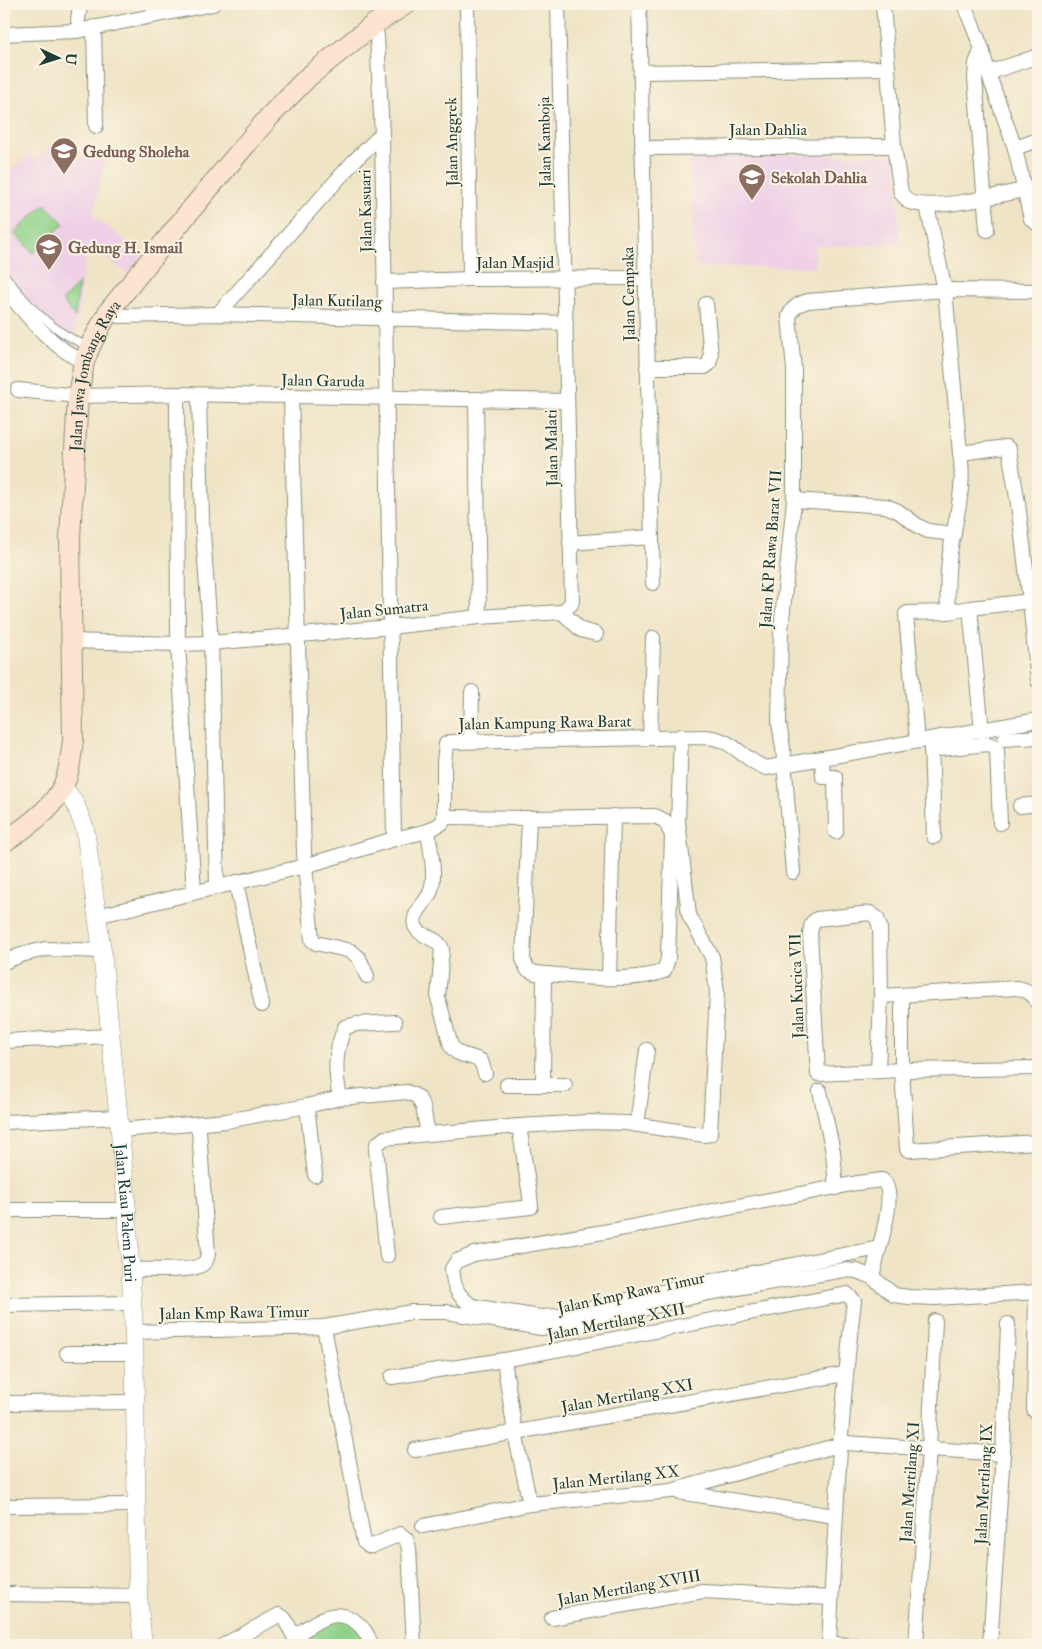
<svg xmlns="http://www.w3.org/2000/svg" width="1042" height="1649" font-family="'IM FELL Double Pica',serif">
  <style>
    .built { fill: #efd0e7 }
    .park { fill: #91d28a; stroke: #58885f }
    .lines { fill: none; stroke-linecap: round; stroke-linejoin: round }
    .service-casing { stroke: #88907d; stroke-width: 9 }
    .minor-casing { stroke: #88907d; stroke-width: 16 }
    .tertiary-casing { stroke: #88907d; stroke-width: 19 }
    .secondary-casing { stroke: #88907d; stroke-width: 22 }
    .service { stroke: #fff; stroke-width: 7 }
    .minor { stroke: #fff; stroke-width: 14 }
    .tertiary { stroke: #fff; stroke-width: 18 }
    .secondary { stroke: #fde4d0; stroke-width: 20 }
    .labels { text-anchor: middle; stroke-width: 4; stroke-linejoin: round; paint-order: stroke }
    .street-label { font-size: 16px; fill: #1f3d34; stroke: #fcf5e5 }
    .education-label { font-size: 16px; font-weight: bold; fill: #785e54; stroke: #fcf5e5; text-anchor: start }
  </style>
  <rect width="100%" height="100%" fill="#fcf5e5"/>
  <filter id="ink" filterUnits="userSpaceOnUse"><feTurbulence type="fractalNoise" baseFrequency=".02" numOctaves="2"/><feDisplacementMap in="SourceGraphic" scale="10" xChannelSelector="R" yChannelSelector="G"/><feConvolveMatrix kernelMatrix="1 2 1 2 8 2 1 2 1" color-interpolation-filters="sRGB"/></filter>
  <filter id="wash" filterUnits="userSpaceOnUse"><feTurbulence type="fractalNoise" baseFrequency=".0096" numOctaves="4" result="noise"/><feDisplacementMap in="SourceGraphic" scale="20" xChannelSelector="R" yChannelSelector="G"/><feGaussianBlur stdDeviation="1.12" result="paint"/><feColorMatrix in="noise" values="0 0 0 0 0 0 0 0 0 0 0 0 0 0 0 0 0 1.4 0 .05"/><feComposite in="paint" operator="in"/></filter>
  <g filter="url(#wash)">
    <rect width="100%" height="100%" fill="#f0e4c6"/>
    <g class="built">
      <polygon points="52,145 58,152 61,149 68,156 85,157 106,155 93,216 142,254 128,274 88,245 81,284 80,312 75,324 77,329 70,341 75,345 73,349 44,324 4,281 4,177 28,154 35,160"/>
      <polygon points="689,155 896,155 900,245 815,246 816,267 695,267"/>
    </g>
    <g class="park">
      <polygon points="45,204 64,224 33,253 14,233"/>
      <polygon points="79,283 75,317 62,301"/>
      <polygon points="336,1616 360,1624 370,1645 299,1645 294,1637"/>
    </g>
  </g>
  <g filter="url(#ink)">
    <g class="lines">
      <g class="service-casing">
        <path id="service" d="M4 274C28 305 50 330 87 346"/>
      </g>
      <g class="minor-casing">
        <g id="minor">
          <polyline points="467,4 470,279"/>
          <polyline points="639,4 653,583"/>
          <path d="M883 4 894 146 901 193 909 202C936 211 995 196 1024 190"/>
          <polyline points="964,4 982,49 988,73 1015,148 1031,219 1038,224"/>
          <polyline points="78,20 80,4"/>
          <polyline points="373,25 377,36 382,134 394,839"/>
          <polyline points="94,27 96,126"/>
          <polyline points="4,34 77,31 213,4"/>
          <polyline points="982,49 976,63 975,78 987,230"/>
          <polyline points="641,72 888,68"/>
          <polyline points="988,73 1038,56"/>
          <polyline points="642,148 894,146"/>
          <polyline points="1015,148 1038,140"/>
          <polyline points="927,206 945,290 960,453 1006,447 1009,449 1018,504 1030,601"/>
          <polyline points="384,282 470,279 645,278"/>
          <path d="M4 288C27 315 51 347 84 362"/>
          <polyline points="109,311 119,316 218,314 566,323"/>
          <polyline points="218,314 354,161 382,134"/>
          <polyline points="647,367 705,367 709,364 711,356 706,304"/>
          <polyline points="18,390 78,396 177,394 567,401"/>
          <polyline points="177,394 178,644 194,892"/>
          <polyline points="199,396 202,520 211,643 217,887"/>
          <polyline points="291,396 304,853 312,940 316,943 351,951 359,958 367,976"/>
          <polyline points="476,399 479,617"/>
          <polyline points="794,500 886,506 898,511 918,526 928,531 954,534"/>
          <polyline points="570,543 651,537"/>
          <polyline points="562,612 581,630 596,634"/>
          <path d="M948 612C947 593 947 572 950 553 955 520 966 487 960 453"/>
          <polyline points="70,641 178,644 211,643 390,627 479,617 562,612 571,604 572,601 558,4"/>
          <polyline points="982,731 970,608 1030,601 1038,681"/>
          <polyline points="650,737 653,638"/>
          <polyline points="1005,739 1038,737"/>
          <polyline points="471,741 472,692"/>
          <polyline points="917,741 906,614 908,613 948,612 970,608"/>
          <polyline points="931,741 934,837"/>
          <polyline points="931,750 988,744 994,746 997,750 1000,823"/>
          <polyline points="822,758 823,777 835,777 836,832"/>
          <polyline points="1020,806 1038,804"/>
          <path d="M444 817 529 818 655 816 665 821 672 835 668 959 664 971C630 984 572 976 535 973L527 969 523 959 529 818"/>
          <path d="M428 831C430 848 437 877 430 893 426 903 409 916 416 928 422 938 438 937 442 949L438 998 451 1046C459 1058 469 1054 481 1061L485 1073"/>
          <path d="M793 872 783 748 779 723 781 630 794 500V370L789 316C793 307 798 304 808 301L945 290 1031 291 1038 289"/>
          <polyline points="236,882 262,1005"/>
          <path d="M97 916 305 866 394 839 428 831 442 823 444 817V763L446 744 450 742 705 737C735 739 741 759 766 768L1038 720"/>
          <polyline points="4,962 21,955 45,949 102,951"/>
          <polyline points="609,978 613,816"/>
          <polyline points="902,995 902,1070 907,1149 909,1150 1038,1142"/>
          <polyline points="881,996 880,928 877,918 870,913 817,919 812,923 810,934 818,1074 902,1070 1038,1068"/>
          <polyline points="4,1041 110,1036"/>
          <path d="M878 1071 881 996 1017 988C1028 990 1034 994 1038 1004"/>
          <polyline points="543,1084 544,974"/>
          <polyline points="507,1085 565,1085"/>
          <polyline points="820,1091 833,1152 836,1188"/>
          <path d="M340 1098C335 1072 334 1052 345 1027L357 1024 395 1022"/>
          <polyline points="307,1106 315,1175"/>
          <polyline points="4,1122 118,1117"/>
          <polyline points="637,1125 647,1050"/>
          <polyline points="120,1130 226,1121 307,1106 340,1098 407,1092 418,1097 423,1107 428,1134"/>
          <polyline points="4,1210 127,1210"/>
          <polyline points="441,1217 531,1207 530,1196 519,1126"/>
          <polyline points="387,1256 376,1149 377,1144 385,1138 519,1126 589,1122 626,1123 704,1135 710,1134 717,991 712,957 689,915 678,822 681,736"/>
          <path d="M130 1270C145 1269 188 1272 199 1266 205 1264 207 1260 208 1254L199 1131"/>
          <path d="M872 1277 876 1261C880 1243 898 1191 882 1180L857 1183 615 1230 474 1254 457 1261 452 1269C454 1288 456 1294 472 1306L540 1317 559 1316 696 1284 879 1248"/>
          <polyline points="1036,1293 1034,1410 1038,1415"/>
          <polyline points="4,1305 132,1303"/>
          <polyline points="324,1327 364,1542 369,1546 372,1546 400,1534 406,1539 409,1548 414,1645"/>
          <polyline points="134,1332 324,1327 412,1312 446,1312 541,1328 573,1326 708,1293 844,1270 857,1271 872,1277 894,1295 909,1297 935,1298 1038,1292"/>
          <polyline points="67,1353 134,1353"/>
          <polyline points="504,1360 515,1433 530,1504"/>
          <path d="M392 1377 504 1360 847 1294 854 1301C840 1415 835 1530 829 1645"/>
          <polyline points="4,1403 136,1402"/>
          <polyline points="415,1450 845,1374"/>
          <polyline points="678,1492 835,1516"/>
          <polyline points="6,1506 136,1505"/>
          <polyline points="423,1526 530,1504 671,1491 846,1443 1003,1454"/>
          <polyline points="4,1594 138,1596"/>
          <polyline points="552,1618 703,1591 831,1598"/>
          <path d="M294 1637C304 1630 316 1620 327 1617 348 1610 366 1626 371 1645"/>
          <polyline points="829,1644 856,1645"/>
          <polyline points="224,1645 279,1615 284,1618 299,1645"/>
          <polyline points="916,1645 929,1449 935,1321"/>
          <polyline points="990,1645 1003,1454 1008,1324"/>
        </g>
      </g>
      <g class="tertiary-casing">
        <g id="tertiary">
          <path id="s1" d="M63 787 75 803 85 829 102 951 119 1121 127 1210 134 1332 138 1596 143 1645"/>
        </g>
      </g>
      <g class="secondary-casing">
        <g id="secondary">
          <path id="s2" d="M4 842C24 829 53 809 63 786 70 772 71 755 73 740L70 538 78 396 84 362 91 344 109 311 189 212 269 117 308 77 373 25 406 4"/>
        </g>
      </g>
      <use href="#service" class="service"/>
      <use href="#minor" class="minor"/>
      <use href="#tertiary" class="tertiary"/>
      <use href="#secondary" class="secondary"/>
    </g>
  </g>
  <defs>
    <g id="school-pin" transform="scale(1.4375)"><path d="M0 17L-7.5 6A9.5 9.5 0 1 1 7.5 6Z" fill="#8d6e63" stroke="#fcf5e5"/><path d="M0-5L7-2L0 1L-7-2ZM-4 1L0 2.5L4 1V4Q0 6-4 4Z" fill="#fff"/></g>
  </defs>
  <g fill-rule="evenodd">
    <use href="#school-pin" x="64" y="151"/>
    <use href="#school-pin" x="752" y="177"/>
    <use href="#school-pin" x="49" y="247"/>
  </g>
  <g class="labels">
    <g class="street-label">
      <text x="768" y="135">Jalan Dahlia</text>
      <text transform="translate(451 142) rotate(-91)" y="6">Jalan Anggrek</text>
      <text transform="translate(544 142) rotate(-91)" y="6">Jalan Kamboja</text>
      <text transform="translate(365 211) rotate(-91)" y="6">Jalan Kasuari</text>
      <text x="515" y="268">Jalan Masjid</text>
      <text transform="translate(628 294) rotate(-91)" y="6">Jalan Cempaka</text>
      <text transform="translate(337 300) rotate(1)" y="6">Jalan Kutilang</text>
      <text dy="6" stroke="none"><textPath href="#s2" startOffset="498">Jalan Jawa Jombang Raya</textPath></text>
      <text transform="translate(323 380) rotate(1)" y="6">Jalan Garuda</text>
      <text transform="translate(551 448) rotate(-91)" y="6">Jalan Malati</text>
      <text transform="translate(770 549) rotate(-86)" y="6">Jalan KP Rawa Barat VII</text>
      <text transform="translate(384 609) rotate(-6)" y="6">Jalan Sumatra</text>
      <text transform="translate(545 722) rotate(-1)" y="6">Jalan Kampung Rawa Barat</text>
      <text transform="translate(796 986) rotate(-92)" y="6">Jalan Kucica VII</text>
      <text dy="6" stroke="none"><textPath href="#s1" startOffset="434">Jalan Riau Palem Puri</textPath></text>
      <text transform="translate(631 1292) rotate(-12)" y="6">Jalan Kmp Rawa Timur</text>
      <text transform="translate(234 1312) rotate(-1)" y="6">Jalan Kmp Rawa Timur</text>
      <text transform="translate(616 1321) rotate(-11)" y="6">Jalan Mertilang XXII</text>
      <text transform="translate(627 1395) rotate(-10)" y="6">Jalan Mertilang XXI</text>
      <text transform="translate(616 1477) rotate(-6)" y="6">Jalan Mertilang XX</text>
      <text transform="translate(909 1482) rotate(-86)" y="6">Jalan Mertilang XI</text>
      <text transform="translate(983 1484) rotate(-87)" y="6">Jalan Mertilang IX</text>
      <text transform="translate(629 1587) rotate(-10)" y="6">Jalan Mertilang XVIII</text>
    </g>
    <g class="education-label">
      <text x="83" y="157">Gedung Sholeha</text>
      <text x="771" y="183">Sekolah Dahlia</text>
      <text x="68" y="253">Gedung H. Ismail</text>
    </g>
  </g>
  <rect width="1042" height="1649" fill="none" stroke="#fcf5e5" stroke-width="20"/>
  <g transform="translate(58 58) rotate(94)" stroke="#fcf5e5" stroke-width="4" paint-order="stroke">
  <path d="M0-4L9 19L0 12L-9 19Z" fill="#1f3d34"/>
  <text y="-8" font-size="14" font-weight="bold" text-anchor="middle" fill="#1f3d34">U</text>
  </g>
</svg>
